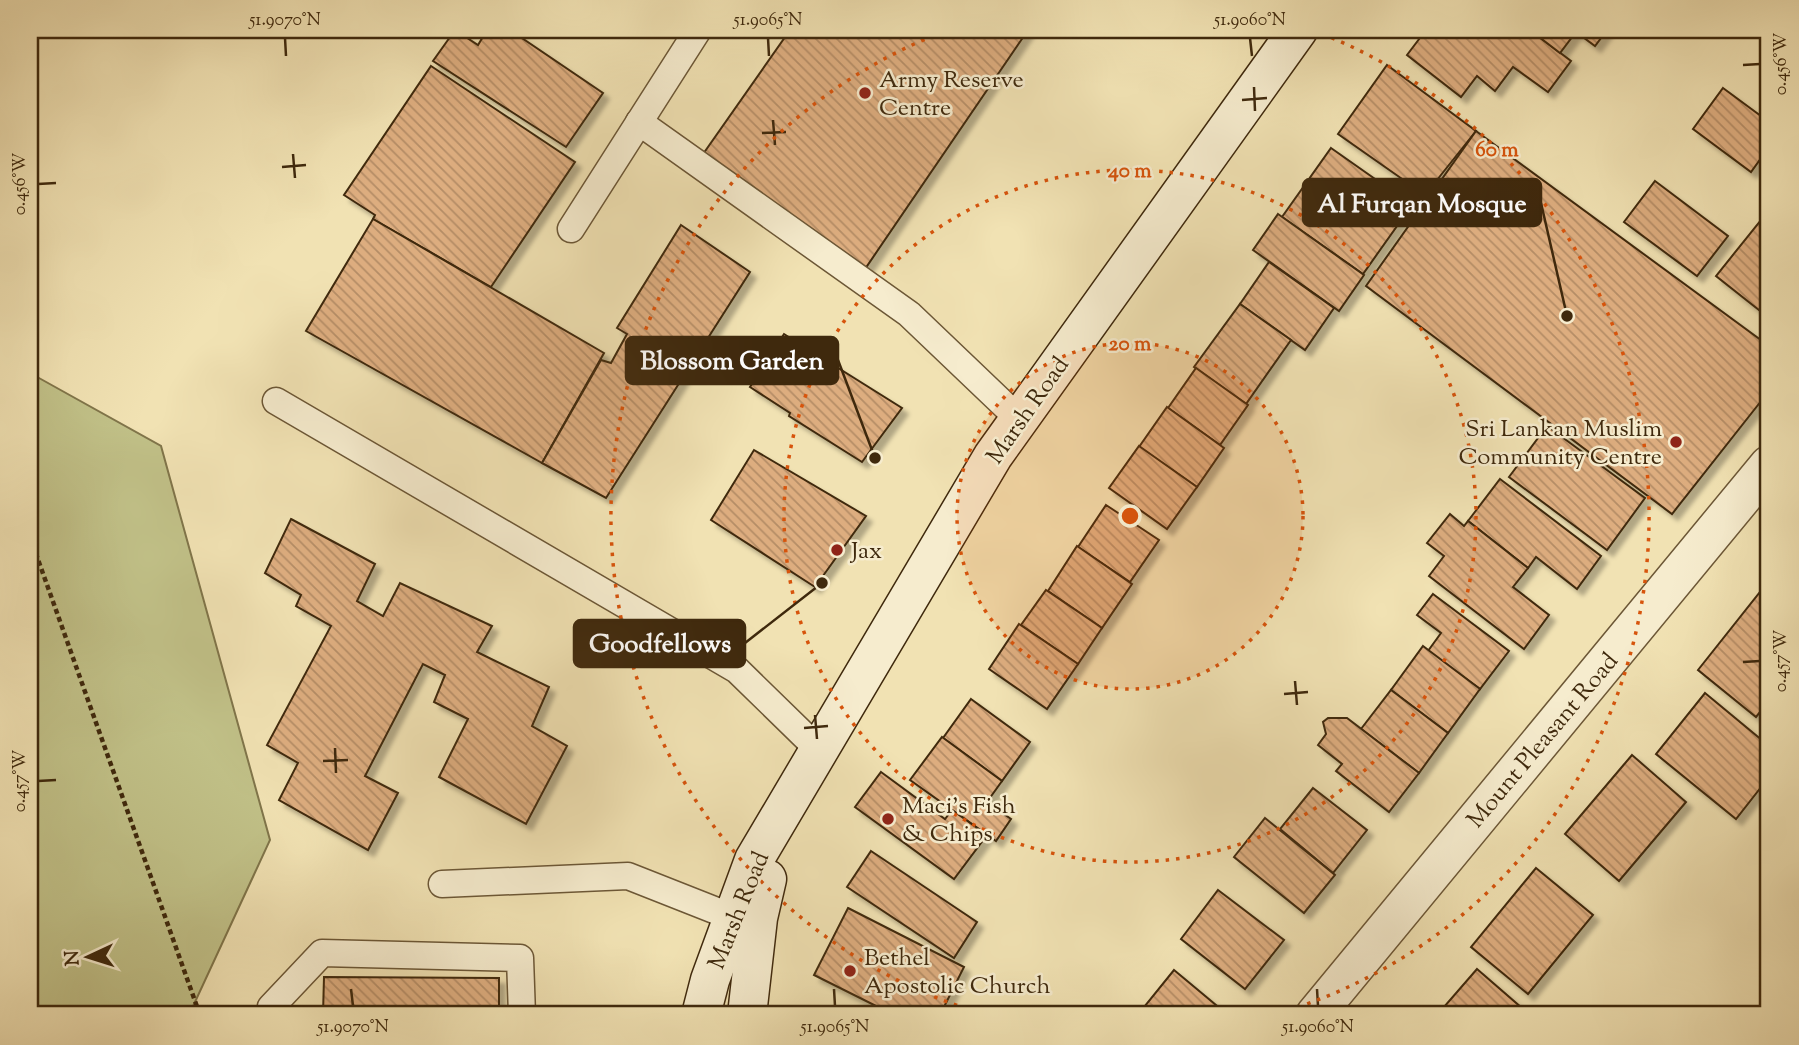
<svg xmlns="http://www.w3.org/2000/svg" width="1799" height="1045" font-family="'Sorts Mill Goudy',serif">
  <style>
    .green { fill: #c1c188; stroke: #80754a; stroke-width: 2 }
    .building { fill: url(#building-back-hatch); stroke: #3f290d; stroke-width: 2; filter: url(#shadow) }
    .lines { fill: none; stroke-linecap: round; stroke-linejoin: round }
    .lane-casing { stroke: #6c5736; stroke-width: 29 }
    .street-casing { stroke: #6c5736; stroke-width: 41 }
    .secondary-casing { stroke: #3f290d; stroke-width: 41 }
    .path { stroke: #3f290d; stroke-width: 4.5; stroke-dasharray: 5 3.5; stroke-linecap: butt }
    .lane { stroke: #f6ecce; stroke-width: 26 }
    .street { stroke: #f6ecce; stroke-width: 38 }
    .secondary { stroke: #f6ecce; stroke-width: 38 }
    .ticks { fill: none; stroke: #3f290d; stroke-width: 2.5 }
    .ring { fill: none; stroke: #d7540c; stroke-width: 3.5; stroke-dasharray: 3.5 7 }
    .poi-dot { fill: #8f2418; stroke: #f6ecce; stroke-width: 2.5 }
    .labels { text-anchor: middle; stroke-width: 5; stroke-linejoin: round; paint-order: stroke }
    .poi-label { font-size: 24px; fill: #3f290d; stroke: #f6ecce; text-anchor: start }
    .street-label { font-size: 24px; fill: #3f290d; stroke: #f6ecce }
    .centre { fill: #d7540c; stroke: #f6ecce; stroke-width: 3.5 }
    .ring-label { font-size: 21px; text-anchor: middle; font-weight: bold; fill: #d7540c; stroke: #f6ecce; stroke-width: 5; stroke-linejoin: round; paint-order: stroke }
    .leader { fill: none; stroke: #3f290d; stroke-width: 2.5 }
    .callout-dot { fill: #3f290d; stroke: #f6ecce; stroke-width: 2.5 }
    .callout { fill: #3f290d; stroke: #3f290d; stroke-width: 2.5 }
    .callout-label { font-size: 26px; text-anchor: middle; font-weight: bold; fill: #fff }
    .neatline { fill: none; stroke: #3f290d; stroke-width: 2.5 }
    .ticks-label { font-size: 18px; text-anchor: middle; fill: #3f290d }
  </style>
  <defs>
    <pattern id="building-back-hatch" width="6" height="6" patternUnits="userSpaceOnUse" patternTransform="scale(1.75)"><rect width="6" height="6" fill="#ddad7f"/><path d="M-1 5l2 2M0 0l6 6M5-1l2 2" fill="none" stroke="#b58d66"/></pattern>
    <filter id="shadow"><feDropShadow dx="6" dy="6" stdDeviation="2" flood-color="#0004"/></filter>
  </defs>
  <rect width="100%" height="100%" fill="#f1e2b3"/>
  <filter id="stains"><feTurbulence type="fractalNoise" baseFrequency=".00286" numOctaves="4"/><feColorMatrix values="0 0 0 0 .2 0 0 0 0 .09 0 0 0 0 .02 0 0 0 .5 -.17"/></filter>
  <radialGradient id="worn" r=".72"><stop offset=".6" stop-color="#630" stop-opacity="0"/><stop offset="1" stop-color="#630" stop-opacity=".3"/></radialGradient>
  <polygon class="green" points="30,373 161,446 270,840 189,1015 30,1015"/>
  <g class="building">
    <polygon points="455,30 478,45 487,30 510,30 603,93 566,147 433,61"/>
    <polygon points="790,30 1028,30 865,269 701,157"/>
    <polygon points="1426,30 1530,30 1571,61 1548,92 1513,67 1495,91 1477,76 1461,97 1407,55"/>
    <polygon points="1530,30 1607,30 1595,46 1576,32 1560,53"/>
    <polygon points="1387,65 1476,131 1425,195 1338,134"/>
    <polygon points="431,66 575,162 491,287 373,219 375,215 344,195"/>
    <polygon points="1723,88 1769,122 1769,147 1751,172 1693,129"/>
    <polygon points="1476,131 1769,346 1769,391 1672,514 1366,286"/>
    <polygon points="1331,148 1412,205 1363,274 1282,217"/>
    <polygon points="1655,181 1728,236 1697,276 1624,222"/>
    <polygon points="1769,210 1769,318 1716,276"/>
    <polygon points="1278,214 1364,275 1339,311 1253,250"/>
    <polygon points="373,219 604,353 542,463 306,331"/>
    <polygon points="681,225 750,272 606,498 542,463 601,360 611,363 627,334 617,328"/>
    <polygon points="1269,262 1334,308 1305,350 1240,304"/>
    <polygon points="1240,304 1291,340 1246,404 1194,367"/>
    <polygon points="784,334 902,408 862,462 789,416 790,413 750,387"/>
    <polygon points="1196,368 1248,405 1220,445 1168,408"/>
    <polygon points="1167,407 1224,448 1197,487 1139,447"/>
    <polygon points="1547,426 1645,498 1607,550 1509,477"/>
    <polygon points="1139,446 1197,487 1167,529 1109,488"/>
    <polygon points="754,450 866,516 815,587 711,520"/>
    <polygon points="1500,479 1601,556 1577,589 1536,557 1528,568 1468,521"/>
    <polygon points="1106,505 1159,540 1130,582 1078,547"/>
    <polygon points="1450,514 1464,526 1468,521 1528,568 1513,587 1549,615 1524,649 1429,576 1444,556 1427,543"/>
    <polygon points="291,519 375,564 357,601 383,616 400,583 492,626 477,652 549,687 532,726 567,746 526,824 439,777 468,719 434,702 445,675 423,664 365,776 398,793 368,850 279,800 298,763 267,745 331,626 296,606 301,595 265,573"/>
    <polygon points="1077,546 1132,584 1102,628 1048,591"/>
    <polygon points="1046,590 1102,628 1078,664 1021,625"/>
    <polygon points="1760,592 1769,599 1769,701 1756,717 1698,670"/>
    <polygon points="1433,594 1509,651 1480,689 1428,651 1441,633 1417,615"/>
    <polygon points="1019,624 1078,664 1047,709 989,669"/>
    <polygon points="1423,646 1480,689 1448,733 1391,690"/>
    <polygon points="1391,690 1448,733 1419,773 1361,729"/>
    <polygon points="1705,693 1769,746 1769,777 1736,819 1656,754"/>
    <polygon points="971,699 1030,742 1002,781 943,738"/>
    <polygon points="1328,718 1347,718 1419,773 1389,812 1336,771 1342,764 1318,745 1326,734 1323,722"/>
    <polygon points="942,737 1002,781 987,802 1011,819 996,841 910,780"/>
    <polygon points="1632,755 1686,802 1619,881 1565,834"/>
    <polygon points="881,772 945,819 952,810 987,835 954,879 855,807"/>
    <polygon points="1313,788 1367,830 1333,873 1280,829"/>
    <polygon points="1265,818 1335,875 1304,913 1234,857"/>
    <polygon points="871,851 977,922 954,958 847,887"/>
    <polygon points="1536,868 1593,915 1528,994 1471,947"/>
    <polygon points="1218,890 1284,940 1245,989 1181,939"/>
    <polygon points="848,908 964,967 940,1015 894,1015 814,975"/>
    <polygon points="1477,969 1530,1015 1437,1015"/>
    <polygon points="1174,970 1228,1015 1144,1015 1140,1012"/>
    <polygon points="324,977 499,978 499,1015 323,1015"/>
  </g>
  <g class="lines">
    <g class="lane-casing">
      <g id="lane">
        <polyline points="639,122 909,314 1019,419"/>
        <polyline points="571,229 698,30"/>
        <polyline points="276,401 737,670 819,750"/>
        <polyline points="442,884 628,876 732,917"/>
        <polyline points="273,1015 271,1007 322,953 520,958 522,1015"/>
      </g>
    </g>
    <g class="street-casing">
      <polyline id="street" points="1315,1015 1769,465"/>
    </g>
    <g class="secondary-casing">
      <g id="secondary">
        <polyline points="701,1015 710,980 754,860 993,456 1298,30"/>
        <polyline points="747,1015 758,918 767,879"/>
      </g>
    </g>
    <polyline class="path" points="30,537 200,1015"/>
    <use href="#lane" class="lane"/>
    <use href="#street" class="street"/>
    <use href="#secondary" class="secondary"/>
  </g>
  <path class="ticks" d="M285 38 286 56M768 38 769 56M1250 38 1252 56M1743 65 1760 64M1254 87 1255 111M1242 100 1267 98M773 120 775 145M762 133 786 132M293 154 295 178M282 167 306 165M38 184 56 183M1743 662 1760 661M1295 681 1297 705M1284 694 1308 692M815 715 817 739M804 728 828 726M335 748 336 773M323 761 348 760M38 781 56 780M351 989 353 1006M834 989 835 1006M1317 989 1318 1006"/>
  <circle cx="1130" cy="516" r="173" fill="#d7540c" fill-opacity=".12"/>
  <g class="ring">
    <circle cx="1130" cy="516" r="173"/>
    <circle cx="1130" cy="516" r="346"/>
    <path d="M987 1015A519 519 0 0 1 948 30M1312 30A519 519 0 0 1 1273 1015"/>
  </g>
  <g class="poi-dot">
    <circle cx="865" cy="93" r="7"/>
    <circle cx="1676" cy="442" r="7"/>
    <circle cx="837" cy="550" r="7"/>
    <circle cx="888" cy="819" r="7"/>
    <circle cx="850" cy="971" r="7"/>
  </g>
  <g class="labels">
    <g class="poi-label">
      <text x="879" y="87">Army Reserve<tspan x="879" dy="28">Centre</tspan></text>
      <text x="1662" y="436" text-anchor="end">Sri Lankan Muslim<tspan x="1662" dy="28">Community Centre</tspan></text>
      <text x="851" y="558">Jax</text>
      <text x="902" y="813">Maci's Fish<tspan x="902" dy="28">&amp; Chips</tspan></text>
      <text x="864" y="965">Bethel<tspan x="864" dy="28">Apostolic Church</tspan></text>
    </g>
    <g class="street-label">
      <text transform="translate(1027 410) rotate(-55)" y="8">Marsh Road</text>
      <text transform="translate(1542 740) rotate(-50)" y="8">Mount Pleasant Road</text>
      <text transform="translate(738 910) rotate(-68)" y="8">Marsh Road</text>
    </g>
  </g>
  <circle cx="1130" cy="516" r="10" class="centre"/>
  <g class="ring-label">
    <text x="1497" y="156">60 m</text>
    <text x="1130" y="177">40 m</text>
    <text x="1130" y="350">20 m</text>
  </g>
  <path class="leader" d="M1567 316L1541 203M875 458L838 360M822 583L745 643"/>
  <g class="callout-dot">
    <circle cx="1567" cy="316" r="7"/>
    <circle cx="875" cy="458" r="7"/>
    <circle cx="822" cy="583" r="7"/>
  </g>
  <g class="callout">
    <rect x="1303" y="179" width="238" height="47" rx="7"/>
    <rect x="626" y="337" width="212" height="47" rx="7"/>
    <rect x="574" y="620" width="171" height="47" rx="7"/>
  </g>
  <g class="callout-label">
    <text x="1422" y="212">Al Furqan Mosque</text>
    <text x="732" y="369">Blossom Garden</text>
    <text x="660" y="652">Goodfellows</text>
  </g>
  <rect width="1799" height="1045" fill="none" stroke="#f1e2b3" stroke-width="77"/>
  <g transform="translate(88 957) rotate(266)" stroke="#f6ecce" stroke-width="5" paint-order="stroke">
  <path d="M0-5L12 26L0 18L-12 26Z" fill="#3f290d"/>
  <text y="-10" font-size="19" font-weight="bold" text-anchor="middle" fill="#3f290d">N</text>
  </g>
  <rect x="38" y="38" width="1722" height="968" class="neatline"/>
  <g class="ticks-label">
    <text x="285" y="25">51.9070°N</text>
    <text x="768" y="25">51.9065°N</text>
    <text x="1250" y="25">51.9060°N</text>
    <text transform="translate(1780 64) rotate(-90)" y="6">0.456°W</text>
    <text transform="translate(19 184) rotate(-90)" y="6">0.456°W</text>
    <text transform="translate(1780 661) rotate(-90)" y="6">0.457°W</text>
    <text transform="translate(19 781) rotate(-90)" y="6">0.457°W</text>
    <text x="353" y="1032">51.9070°N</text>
    <text x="835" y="1032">51.9065°N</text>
    <text x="1318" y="1032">51.9060°N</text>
  </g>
  <rect width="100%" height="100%" filter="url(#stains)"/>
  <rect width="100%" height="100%" fill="url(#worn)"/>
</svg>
